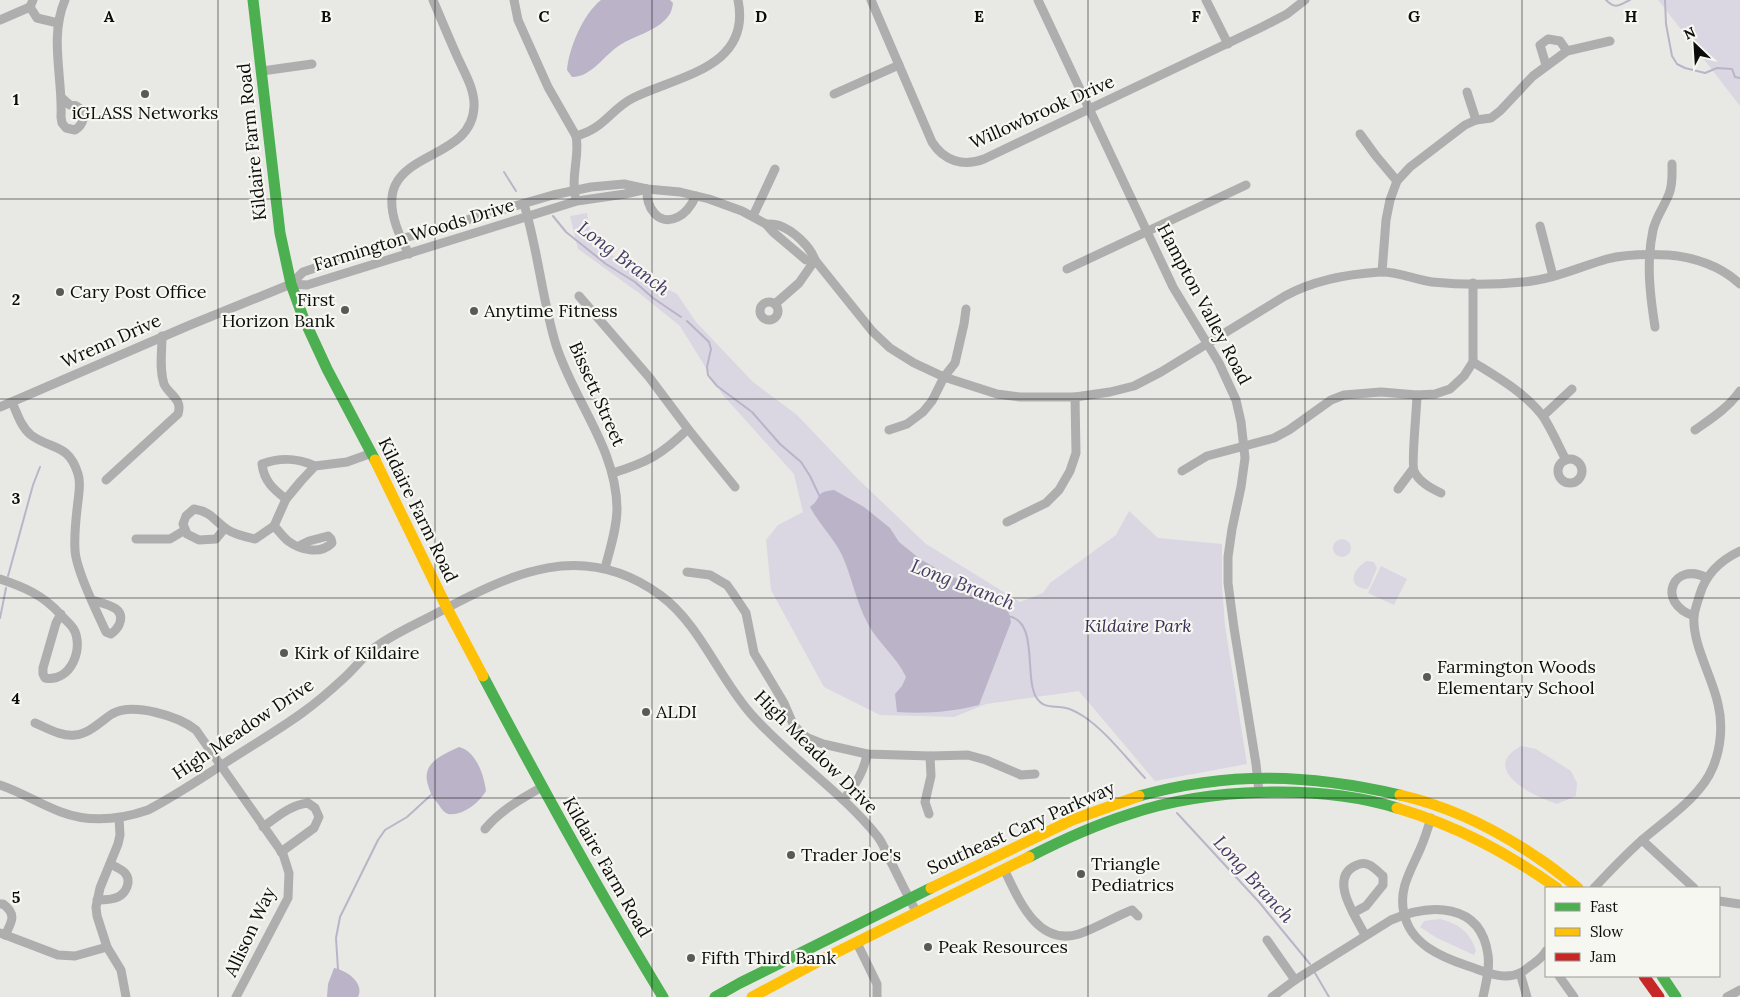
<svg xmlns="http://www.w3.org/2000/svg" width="1740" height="997" font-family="Lora,serif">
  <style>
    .green { fill: #dad6e2 }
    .water { fill: #bbb4c9 }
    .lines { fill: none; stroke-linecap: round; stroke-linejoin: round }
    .stream { stroke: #bbb4c9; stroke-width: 2 }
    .street { stroke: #aeaeae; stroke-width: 9 }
    .fast { stroke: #4caf50; stroke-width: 11 }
    .slow { stroke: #ffc107; stroke-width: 11 }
    .jam { stroke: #c62828; stroke-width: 11 }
    .grid { fill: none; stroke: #0c0c0b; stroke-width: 1; stroke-opacity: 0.55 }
    .poi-dot { fill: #595957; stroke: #f7f7f1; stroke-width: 2 }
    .labels { text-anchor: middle; stroke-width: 4.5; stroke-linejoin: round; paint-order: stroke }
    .street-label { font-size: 18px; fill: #0c0c0b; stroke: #f7f7f1 }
    .poi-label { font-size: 18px; fill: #0c0c0b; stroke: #f7f7f1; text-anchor: start }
    .park-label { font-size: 18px; font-style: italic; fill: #3b2b56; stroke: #f7f7f1 }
    .water-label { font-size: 19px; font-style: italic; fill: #493966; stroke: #f7f7f1 }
    .grid-label { font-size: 16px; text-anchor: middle; font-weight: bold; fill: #0c0c0b; stroke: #f7f7f1; stroke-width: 4.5; stroke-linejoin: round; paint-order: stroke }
  </style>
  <rect width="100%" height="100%" fill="#e8e9e5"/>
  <g class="green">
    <polygon points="1658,0 1740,0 1740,106 1666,10"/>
    <polygon points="587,213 591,238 631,270 677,294 696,322 753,382 797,415 857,478 926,544 1020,602 1043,593 1050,583 1116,535 1129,511 1158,538 1222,544 1222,585 1225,626 1247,764 1155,781 1079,691 986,704 954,717 880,715 824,687 771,590 766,540 778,525 803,512 794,474 722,394 680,326 639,293 578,249 570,216"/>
    <circle cx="1342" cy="548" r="9"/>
    <path d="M1367 561 1374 562 1377 568 1369 587 1367 589C1345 587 1353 568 1367 561Z"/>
    <polygon points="1381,566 1407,579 1394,605 1368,593"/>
    <path d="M1521 746 1536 749 1571 771 1577 783 1576 796 1557 804C1534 797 1478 769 1521 746Z"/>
    <path d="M1440 919C1459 924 1470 932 1476 951L1474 955 1437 938 1420 927 1424 921Z"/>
  </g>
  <g class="water">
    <path d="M601 0H670L673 3C672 11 670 15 665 20 653 32 634 36 620 45 604 55 592 77 572 77L567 70C569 48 583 14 601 0Z"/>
    <path d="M834 490 864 507 890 528 899 542 920 559 946 574 974 585 995 607 1008 610 1011 622 979 705C952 712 924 714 897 712L895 694 902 686 906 677C897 657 878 643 868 624 856 602 852 577 842 555 833 537 819 524 810 507 823 498 813 492 834 490Z"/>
    <path d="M459 747C476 751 484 775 486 791 479 803 463 816 448 814 441 811 440 805 435 800 431 795 430 791 428 785 421 763 442 755 459 747Z"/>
    <path d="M334 968C346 970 365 983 358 997H327L328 984Z"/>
  </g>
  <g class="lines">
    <g class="stream">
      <path d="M1606 0C1616 10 1619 5 1630 0"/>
      <polyline points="1665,0 1666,24 1672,56 1677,64 1685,68 1705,73 1717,68 1732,69 1735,77 1740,78"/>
      <polyline points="504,172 516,191"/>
      <polyline points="553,216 566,232 606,264 635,282 653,298 681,317"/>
      <polyline points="687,321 709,342 711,349 707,367 708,375 717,386 752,412 780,444 801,462 810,476 819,495"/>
      <polyline points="8,576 33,485 40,467"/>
      <path d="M1008 616C1039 621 1024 676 1036 697 1044 710 1054 705 1066 708 1072 709 1078 713 1083 716 1106 731 1126 758 1145 778"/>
      <polyline points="0,618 6,588"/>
      <polyline points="1177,813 1259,902 1310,964"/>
      <polyline points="338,970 336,938 340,917 378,840 385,830 407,817 431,795"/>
      <polyline points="1315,973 1329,997"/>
    </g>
    <g class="street">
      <polyline points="33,0 30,7 37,18 58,23"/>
      <path d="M514 0 518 20 548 87 576 136C580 155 571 175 575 195"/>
      <path d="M871 0 932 142C944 161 963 167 984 159L1262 27 1287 14 1305 0"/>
      <polyline points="1038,0 1173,287 1219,363 1236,400 1241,422 1245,458 1241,487 1232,529 1228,557 1228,583 1234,628 1256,764 1259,792"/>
      <polyline points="1206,0 1228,44"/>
      <polyline points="0,20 30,7"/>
      <polyline points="1546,65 1540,45 1548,39 1560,41 1567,51"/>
      <polyline points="262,71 312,64"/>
      <polyline points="1467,92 1476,120"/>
      <polyline points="834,94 899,65"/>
      <path d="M61 97C63 99 67 103 70 105 75 107 74 104 78 107 88 113 83 125 75 130L66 128 62 123 61 117C63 78 49 37 65 0"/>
      <polyline points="1360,134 1376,156 1397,181"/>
      <path d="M576 136C604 129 611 109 633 98 677 76 752 68 738 0"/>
      <path d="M647 189C646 207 658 227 678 217 687 213 692 204 696 196"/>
      <path d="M524 204C538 250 542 299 556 345 574 401 616 448 617 508 617 528 610 549 605 568"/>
      <polyline points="753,216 775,169"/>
      <polyline points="1540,226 1553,276"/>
      <path d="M409 254C347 142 471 173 474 107 475 89 464 72 457 56 449 38 441 19 433 0"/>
      <path d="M815 260H806L773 232 766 224C770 224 774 224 778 225 793 230 810 246 815 260L872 331 890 348 914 363 944 377 997 394 1020 397H1075L1110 392 1134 386 1161 372 1285 296C1314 280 1348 274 1380 272 1397 271 1415 280 1432 282 1462 285 1494 285 1523 282 1552 280 1579 267 1607 259 1626 254 1648 254 1668 255 1694 257 1721 266 1740 284"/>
      <polyline points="1067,269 1246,185"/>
      <polyline points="1382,272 1386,220 1390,200 1397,181 1410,167 1465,125 1476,120 1491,118 1500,111 1533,76 1567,51 1610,41"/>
      <polyline points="291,284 303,272 401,239 553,195 591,187 624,184 647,189 680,192 709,199 742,211 766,224"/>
      <polyline points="579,296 649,377 688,429 735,487"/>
      <circle cx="769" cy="311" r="9"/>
      <polyline points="775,304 799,283 815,260"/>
      <path d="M1655 327C1650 295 1646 263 1653 230 1656 217 1664 207 1669 194 1673 184 1672 174 1672 164"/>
      <path d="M1473 362C1497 377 1524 392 1542 415 1550 426 1559 447 1566 460"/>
      <path d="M1417 395C1417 407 1411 464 1414 471 1419 482 1430 488 1441 493"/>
      <path d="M12 402C17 413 21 427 31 435 51 450 69 443 78 474 81 483 79 492 78 501 76 517 74 534 75 550 76 570 97 612 106 632L111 634C115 631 117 629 119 625 127 607 105 604 92 600"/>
      <polyline points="0,407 190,325 291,284 307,285 577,201 625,194 647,189"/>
      <polyline points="1543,416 1572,389"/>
      <polyline points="889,430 907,424 923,412 932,401 944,377 955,363 964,324 966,309"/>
      <path d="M1695 430C1712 418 1728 408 1740 391"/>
      <circle cx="1570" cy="471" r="12"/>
      <polyline points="1182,471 1207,456 1274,438 1289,430 1331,400 1344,395 1381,392 1417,395 1435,394 1450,389 1464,376 1473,362 1473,283"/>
      <path d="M613 473C648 462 661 455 688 429"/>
      <path d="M106 480 178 414C183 399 169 395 164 384 159 369 162 352 162 336"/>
      <polyline points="1398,489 1413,469"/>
      <path d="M286 499C273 489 264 481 262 464 281 457 297 458 315 466"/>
      <polyline points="1007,522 1046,503 1059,490 1070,471 1076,453 1075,397"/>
      <path d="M274 526C279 531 283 537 288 541 300 550 320 555 332 543L331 539 328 536 309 541 299 546"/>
      <path d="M225 528 216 539 199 540 187 534 183 524 186 516 194 509C212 512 214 521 228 530 236 535 246 537 255 539L274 526 286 499 301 481 315 466 347 462 372 453"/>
      <polyline points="136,539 170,539 185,530"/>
      <polyline points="687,572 710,575 727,585 732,592 746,613 754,653 784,703 793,724 802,734 808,738 823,744 867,754 930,756 968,755 986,760 1021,775 1035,774"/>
      <path d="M0 579C24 587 43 595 60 614 64 619 69 622 73 628 85 647 71 683 45 678L43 674V668L56 623 61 614"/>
      <path d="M1694 616C1655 603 1673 560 1707 578"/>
      <path d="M35 723C47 728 62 737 75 735 89 734 101 721 112 714 133 702 178 716 196 730L283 854 289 873 288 898 236 997"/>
      <path d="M0 785C21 792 40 804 61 812 90 823 119 820 148 810 175 796 200 779 225 763 251 746 277 731 302 713 316 703 331 690 344 678 354 669 362 658 373 649 392 634 417 624 439 612 512 573 583 539 660 595 699 623 719 678 751 714 790 758 841 791 878 837 884 845 887 855 892 864 900 880 908 897 917 913"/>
      <path d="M844 799C855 785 864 772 867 754"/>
      <polyline points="929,814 925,802 931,776 930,756"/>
      <polyline points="119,818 120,835 118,844 100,888 96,907 97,916 107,947 121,970 126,997"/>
      <path d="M1431 818C1428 828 1425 838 1421 847 1412 869 1398 888 1404 913 1410 944 1441 957 1468 966 1484 971 1503 981 1520 973 1525 971 1529 966 1533 964 1538 960 1543 957 1546 951"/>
      <path d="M263 827C277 817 290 805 308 803L315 808 319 817 314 828 281 852"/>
      <path d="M485 829C501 810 521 799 542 787"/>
      <polyline points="1642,840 1694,888"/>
      <path d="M1004 869C1018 898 1037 947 1079 934 1097 928 1114 917 1132 910L1138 916"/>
      <path d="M1594 888C1609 872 1625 855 1642 840 1666 819 1701 797 1713 767 1721 748 1723 724 1718 704 1712 676 1692 644 1694 616 1695 608 1698 601 1700 594 1706 574 1721 560 1740 551"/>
      <path d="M97 900C103 900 112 900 118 897 126 893 132 881 125 873 122 869 115 867 111 864"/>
      <polyline points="1719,901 1740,904"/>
      <path d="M0 904H3C17 914 12 922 5 935"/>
      <path d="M1353 913 1366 906 1383 885V876C1375 869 1368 860 1357 865 1327 877 1356 917 1365 935"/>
      <polyline points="0,933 58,955 75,956 107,947"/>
      <polyline points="1267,940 1295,980"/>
      <polyline points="857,943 877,984 877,997"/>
      <polyline points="1520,973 1527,997"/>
      <polyline points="1559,976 1574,997"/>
      <path d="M1272 997 1295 980 1391 920C1430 903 1481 902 1488 955 1490 969 1486 983 1483 997"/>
      <polyline points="1727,997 1740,990"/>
    </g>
    <g class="fast">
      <polyline points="253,0 280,233 291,284 303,317 327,369 375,460"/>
      <path d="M483 676C540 784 599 892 663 997"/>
      <path d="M1139 796C1230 771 1309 774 1400 795"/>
      <path d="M1029 857C1062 840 1095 825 1130 814 1207 788 1320 784 1397 808"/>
      <polyline points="1662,976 1676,997"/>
      <polyline points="715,997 740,983 931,888"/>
    </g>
    <g class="slow">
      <polyline points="375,460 447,608 483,676"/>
      <path d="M1400 795C1448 806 1497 830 1538 858 1552 867 1565 878 1578 888"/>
      <path d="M1397 808C1457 826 1506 852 1557 888"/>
      <polyline points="931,888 1072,820 1139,796"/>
      <polyline points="752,997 823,959 1029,857"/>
    </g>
    <polyline class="jam" points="1644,976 1659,997"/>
  </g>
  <path class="grid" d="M218 0V997M435 0V997M652 0V997M870 0V997M1088 0V997M1305 0V997M1522 0V997M0 199H1740M0 399H1740M0 598H1740M0 798H1740"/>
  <g class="poi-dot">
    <circle cx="145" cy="94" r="5"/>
    <circle cx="60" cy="292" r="5"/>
    <circle cx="345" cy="310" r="5"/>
    <circle cx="474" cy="311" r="5"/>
    <circle cx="284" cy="653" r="5"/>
    <circle cx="1427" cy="677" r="5"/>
    <circle cx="646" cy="712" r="5"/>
    <circle cx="791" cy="855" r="5"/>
    <circle cx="1081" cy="874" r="5"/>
    <circle cx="928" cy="947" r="5"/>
    <circle cx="691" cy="958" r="5"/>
  </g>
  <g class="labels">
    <g class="street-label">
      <text transform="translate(1042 112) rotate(-24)" y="6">Willowbrook Drive</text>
      <text transform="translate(252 142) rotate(-96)" y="6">Kildaire Farm Road</text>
      <text transform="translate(414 235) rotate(-17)" y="6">Farmington Woods Drive</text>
      <text transform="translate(1204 304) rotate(62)" y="6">Hampton Valley Road</text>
      <text transform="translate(111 341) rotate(-24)" y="6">Wrenn Drive</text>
      <text transform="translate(597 394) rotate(66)" y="6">Bissett Street</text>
      <text transform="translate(418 510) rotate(64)" y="6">Kildaire Farm Road</text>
      <text transform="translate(243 729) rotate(-34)" y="6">High Meadow Drive</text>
      <text transform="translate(816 752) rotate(45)" y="6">High Meadow Drive</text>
      <text transform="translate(1021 828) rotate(-24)" y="6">Southeast Cary Parkway</text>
      <text transform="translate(607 867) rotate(60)" y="6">Kildaire Farm Road</text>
      <text transform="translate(250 932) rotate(-65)" y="6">Allison Way</text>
    </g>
    <g class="poi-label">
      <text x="145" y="119" text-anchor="middle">iGLASS Networks</text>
      <text x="70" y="298">Cary Post Office</text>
      <text x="335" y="306" text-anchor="end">First<tspan x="335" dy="21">Horizon Bank</tspan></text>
      <text x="484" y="317">Anytime Fitness</text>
      <text x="294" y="659">Kirk of Kildaire</text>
      <text x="1437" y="673">Farmington Woods<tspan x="1437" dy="21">Elementary School</tspan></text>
      <text x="656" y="718">ALDI</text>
      <text x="801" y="861">Trader Joe's</text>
      <text x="1091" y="870">Triangle<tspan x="1091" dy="21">Pediatrics</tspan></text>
      <text x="938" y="953">Peak Resources</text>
      <text x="701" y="964">Fifth Third Bank</text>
    </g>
    <g class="park-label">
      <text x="1138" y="632">Kildaire Park</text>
    </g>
    <g class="water-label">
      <text transform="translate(624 258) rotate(37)" y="7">Long Branch</text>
      <text transform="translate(963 584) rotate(21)" y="7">Long Branch</text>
      <text transform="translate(1254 879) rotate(48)" y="7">Long Branch</text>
    </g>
  </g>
  <g class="grid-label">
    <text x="109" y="22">A</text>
    <text x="326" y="22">B</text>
    <text x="544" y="22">C</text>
    <text x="761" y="22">D</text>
    <text x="979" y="22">E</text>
    <text x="1196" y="22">F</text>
    <text x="1414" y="22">G</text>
    <text x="1631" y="22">H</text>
    <text x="16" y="105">1</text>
    <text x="16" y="305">2</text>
    <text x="16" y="504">3</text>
    <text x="16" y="704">4</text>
    <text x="16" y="903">5</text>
  </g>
  <rect x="1545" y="887" width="175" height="90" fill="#f7f7f1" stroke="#999995"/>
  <rect x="1555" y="903" width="25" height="8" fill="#4caf50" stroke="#999995"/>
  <text x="1590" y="912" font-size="15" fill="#0c0c0b">Fast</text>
  <rect x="1555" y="928" width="25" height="8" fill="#ffc107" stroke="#999995"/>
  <text x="1590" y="937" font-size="15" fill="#0c0c0b">Slow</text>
  <rect x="1555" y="953" width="25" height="8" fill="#c62828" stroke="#999995"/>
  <text x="1590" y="962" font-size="15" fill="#0c0c0b">Jam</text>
  <g transform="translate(1695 45) rotate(335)" stroke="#f7f7f1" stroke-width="4" paint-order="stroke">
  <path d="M0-4L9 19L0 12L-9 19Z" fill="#0c0c0b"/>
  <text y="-8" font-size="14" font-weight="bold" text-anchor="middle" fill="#0c0c0b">N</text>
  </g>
</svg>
